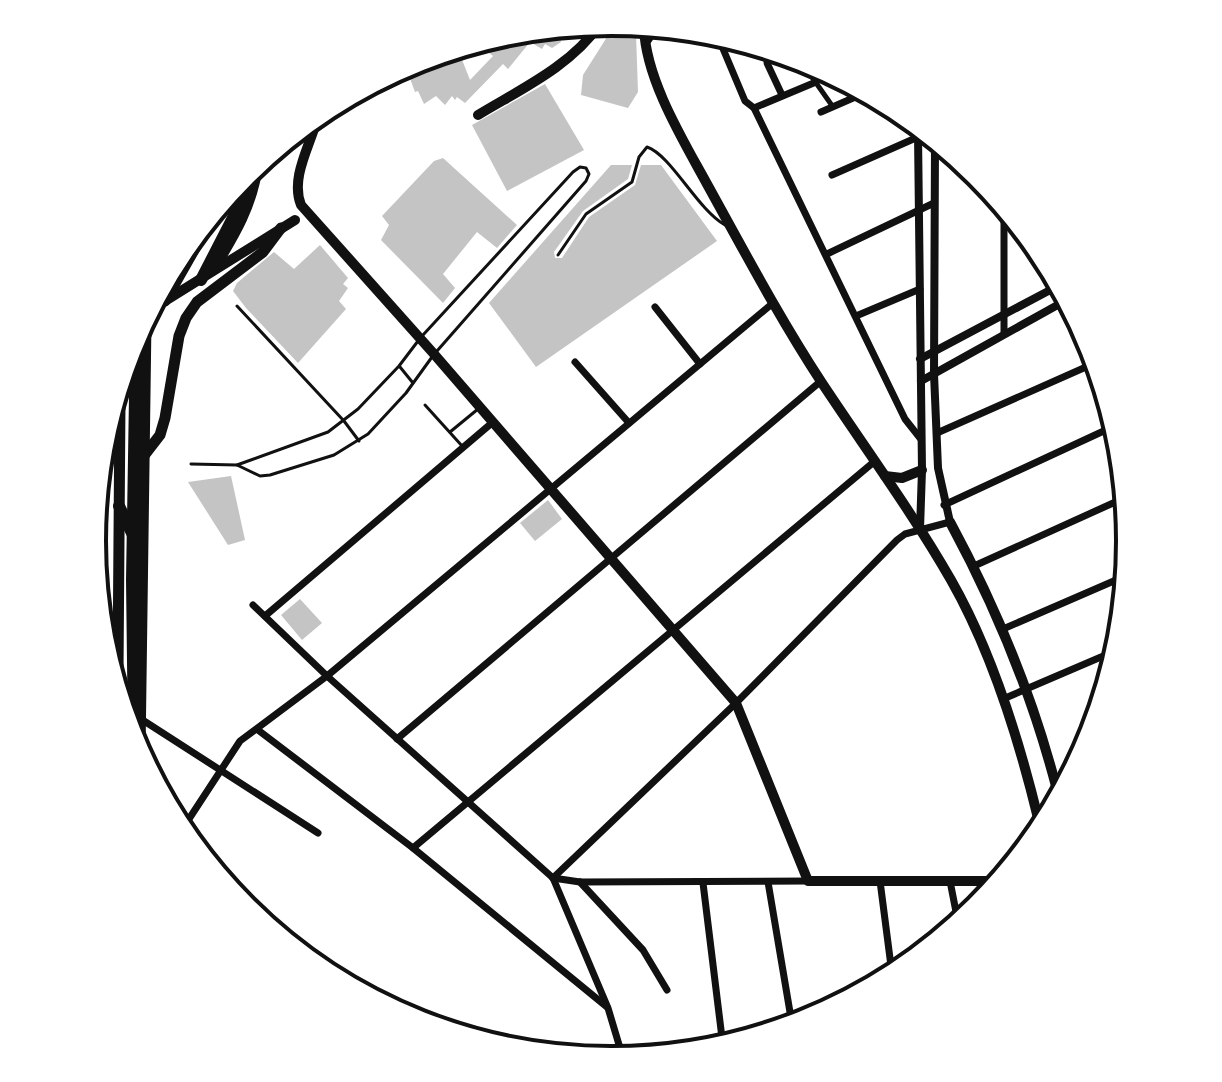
<svg xmlns="http://www.w3.org/2000/svg" width="1222" height="1082" font-family="Arial,sans-serif">
  <style>
    .building { fill: #c4c4c4 }
    .lines { fill: none; stroke-linecap: round; stroke-linejoin: round }
    .service { stroke: #111; stroke-width: 3 }
    .pedestrian { stroke: #111; stroke-width: 5 }
    .minor { stroke: #111; stroke-width: 7 }
    .tertiary { stroke: #111; stroke-width: 8 }
    .secondary { stroke: #111; stroke-width: 10 }
    .primary { stroke: #111; stroke-width: 11 }
    .trunk { stroke: #111; stroke-width: 11 }
    .motorway { stroke: #111; stroke-width: 12 }
    .rim { fill: none; stroke: #111; stroke-width: 4 }
  </style>
  <rect width="100%" height="100%" fill="#fff"/>
  <g class="building">
    <polygon points="614,26 636,34 638,92 628,108 581,95 583,75"/>
    <polygon points="567,31 560,39 561,42 552,48 545,44 542,49 530,42 508,69 503,64 465,103 457,97 455,100 452,96 445,105 436,96 424,104 418,91 415,92 408,73 412,71 410,64 421,64 422,59 459,52 470,80 493,56 483,48"/>
    <polygon points="545,84 584,150 507,191 472,125"/>
    <polygon points="443,158 517,225 497,248 477,232 443,274 455,288 443,303 381,240 389,225 382,216 434,161"/>
    <polygon points="611,165 632,165 628,179 583,211 554,252 555,258 562,258 589,217 635,185 641,165 661,165 717,241 536,367 489,303"/>
    <polygon points="320,245 348,278 343,284 348,288 339,301 346,309 298,363 246,308 233,291 237,283 274,252 294,269"/>
    <polygon points="231,476 245,540 228,545 188,482"/>
    <polygon points="548,500 562,519 535,541 520,523"/>
    <polygon points="300,599 322,623 302,640 281,615"/>
  </g>
  <g class="lines">
    <g class="service">
      <path d="M558 255 586 214 632 182 639 157 647 147C671 155 697 209 725 225"/>
      <polyline points="237,306 344,421 359,441"/>
      <polyline points="423,335 573,172 580,167 586,168 589,174 586,181 437,351"/>
      <polyline points="400,367 413,383"/>
      <polyline points="425,405 463,447"/>
      <polyline points="450,432 478,409"/>
      <polyline points="191,464 237,465 328,432 358,409 399,366 418,341"/>
      <polyline points="237,465 260,476 270,475 334,455 368,434 406,393 432,357"/>
    </g>
    <polyline class="pedestrian" points="800,60 833,107"/>
    <g class="minor">
      <polyline points="721,44 745,101 754,108 905,419 920,438"/>
      <polyline points="645,45 655,31"/>
      <polyline points="775,55 767,63 782,95"/>
      <polyline points="754,108 816,82"/>
      <polyline points="821,112 860,95"/>
      <polyline points="832,175 918,137"/>
      <polyline points="827,254 934,203"/>
      <polyline points="655,307 700,364"/>
      <polyline points="856,316 920,289"/>
      <polyline points="1004,333 1004,213"/>
      <polyline points="575,362 629,423"/>
      <polyline points="937,433 1095,363"/>
      <polyline points="944,505 1108,429"/>
      <polyline points="974,566 1122,499"/>
      <polyline points="253,605 327,676 553,878 608,1008 623,1058"/>
      <polyline points="265,616 493,422"/>
      <polyline points="1003,629 1123,577"/>
      <polyline points="1003,699 1108,654"/>
      <polyline points="141,719 318,833"/>
      <polyline points="258,730 413,848 607,1007"/>
      <polyline points="397,739 821,381"/>
      <polyline points="187,822 240,741 327,676 773,303"/>
      <polyline points="413,848 875,461"/>
      <polyline points="553,878 736,703 897,540 905,534 950,522"/>
      <polyline points="553,878 580,882 808,881"/>
      <polyline points="880,881 891,966"/>
      <polyline points="950,881 958,922"/>
      <polyline points="580,882 643,950 667,990"/>
      <polyline points="768,882 792,1024"/>
      <polyline points="703,883 722,1038"/>
    </g>
    <g class="tertiary">
      <polyline points="918,134 922,470 920,529"/>
      <polyline points="935,145 934,374 938,468 950,522"/>
      <polyline points="920,359 1054,288"/>
      <polyline points="921,381 1063,302"/>
    </g>
    <g class="secondary">
      <path d="M644 28C646 80 683 140 707 184 744 251 780 319 822 383 865 448 912 512 951 580 991 650 1019 740 1038 818"/>
      <path d="M478 115C521 89 571 66 600 24"/>
      <path d="M315 126C307 151 291 180 301 205L434 354 736 703 808 881H996"/>
      <path d="M214 269C235 235 253 205 258 165"/>
      <polyline points="165,301 295,220"/>
      <polyline points="885,476 902,478 922,470"/>
      <path d="M950 522C996 607 1033 697 1057 790"/>
    </g>
    <g class="primary">
      <polyline points="156,305 165,301 202,236"/>
      <polyline points="143,457 160,435 165,418 179,336 186,318 197,302 263,252 281,228"/>
      <polyline points="140,753 146,321"/>
    </g>
    <g class="trunk">
      <polyline points="98,571 99,507"/>
      <polyline points="118,673 120,401"/>
    </g>
    <g class="motorway">
      <polyline points="201,280 237,210 247,172"/>
      <polyline points="119,506 142,554"/>
      <polyline points="134,743 132,580 136,335"/>
    </g>
  </g>
  <path d="M0 0H1222V1082H0ZM106 541a505 505 0 1 1 1010 0a505 505 0 1 1-1010 0Z" fill="#fff" fill-rule="evenodd"/>
  <path class="rim" d="M106 541a505 505 0 1 1 1010 0a505 505 0 1 1-1010 0Z"/>
</svg>
